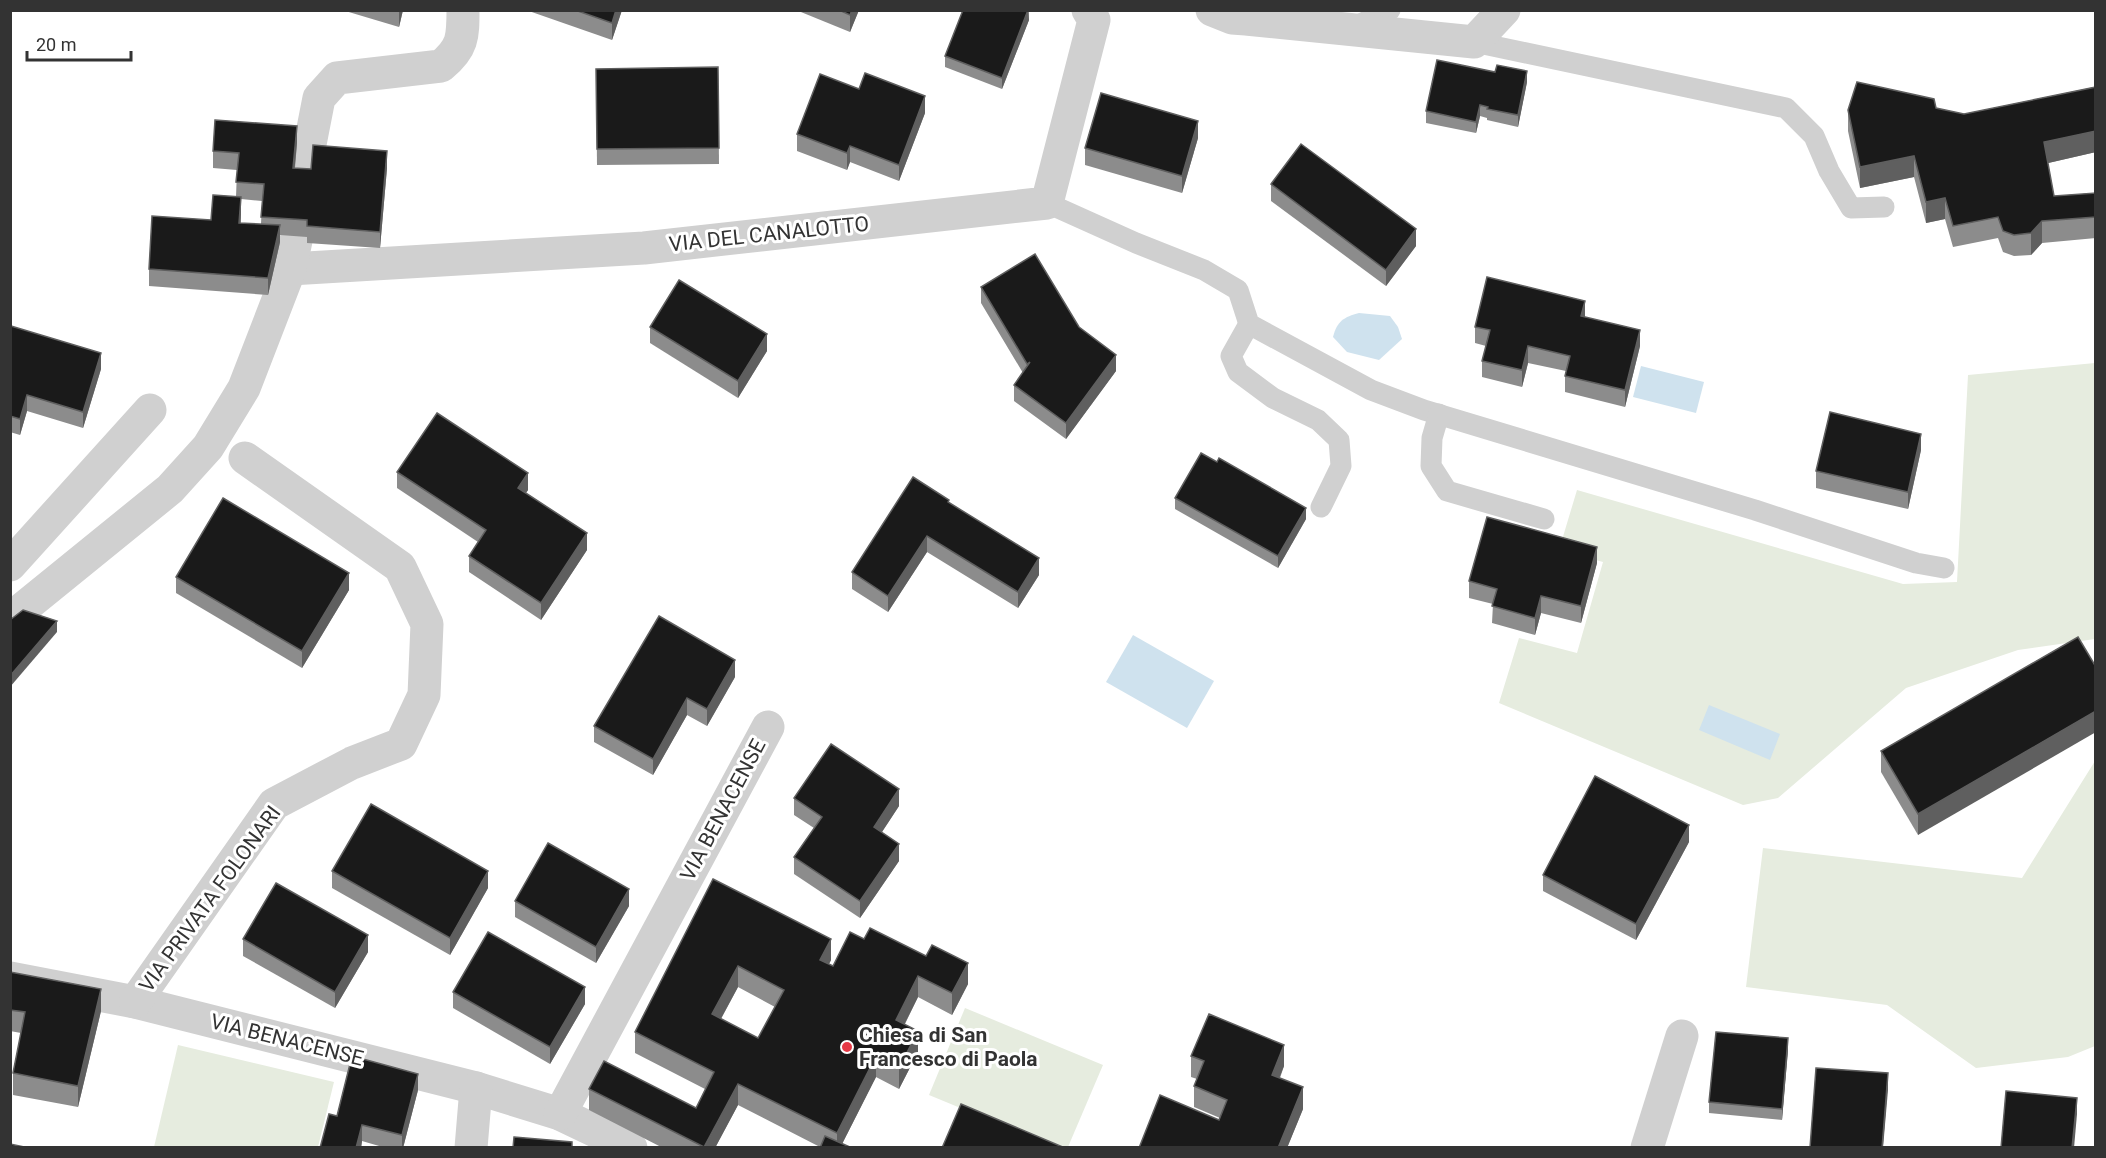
<svg xmlns="http://www.w3.org/2000/svg" width="2106" height="1158" font-family="Roboto,sans-serif">
  <style>
    .green { fill: #e6ecdf }
    .water { fill: #cfe2ee }
    .lines { fill: none; stroke-linecap: round; stroke-linejoin: round }
    .lane { stroke: #d0d0d0; stroke-width: 21 }
    .street { stroke: #d0d0d0; stroke-width: 33 }
    .wall { fill: #8c8c8c; fill-rule: evenodd }
    .shaded-wall { fill: #5f5f5f }
    .building { fill: #1a1a1a; stroke: #5f5f5f; stroke-width: 1.5; fill-rule: evenodd }
    .poi-dot { fill: #e63946; stroke: #fff; stroke-width: 2 }
    .labels { text-anchor: middle; stroke-width: 6; stroke-linejoin: round; paint-order: stroke }
    .street-label { font-size: 21px; fill: #333; stroke: #fff }
    .poi-label { font-size: 21px; font-weight: bold; fill: #333; stroke: #fff; text-anchor: start }
  </style>
  <rect width="100%" height="100%" fill="#fff"/>
  <g class="green">
    <polygon points="2095,363 2095,639 2018,650 1906,688 1778,798 1743,805 1499,703 1519,638 1577,653 1603,562 1559,550 1577,490 1903,584 1957,582 1968,375"/>
    <polygon points="2095,761 2095,1046 2068,1057 1976,1068 1887,1005 1746,987 1763,848 2022,878"/>
    <polygon points="965,1008 1103,1065 1068,1147 1055,1147 929,1095"/>
    <polygon points="178,1045 334,1082 318,1147 154,1147"/>
  </g>
  <g class="water">
    <path d="M1359 313 1390 316 1398 327 1402 339 1379 360 1347 352 1333 337C1337 321 1344 317 1359 313Z"/>
    <polygon points="1641,366 1704,382 1696,413 1633,397"/>
    <polygon points="1133,635 1214,681 1187,728 1106,682"/>
    <polygon points="1709,705 1780,734 1770,760 1699,730"/>
  </g>
  <g class="lines">
    <g class="lane">
      <polyline points="1352,28 1390,10"/>
      <polyline points="1474,42 1786,108 1814,136 1829,171 1851,208 1884,207"/>
      <polyline points="1047,203 1136,243 1204,270 1238,290 1249,324 1371,390 1424,410 1755,510 1916,563 1944,568"/>
      <polyline points="1249,324 1231,356 1238,372 1273,398 1318,420 1339,440 1341,466 1321,507"/>
      <polyline points="1439,414 1432,438 1431,466 1447,491 1544,519"/>
    </g>
    <g class="street">
      <polyline points="1212,10 1232,18 1246,19 1474,42 1504,10"/>
      <path d="M302 185 319 98 337 78 441 66C463 48 463 37 463 10"/>
      <polyline points="290,269 644,248 1047,203 1094,20 1088,10"/>
      <polyline points="10,565 150,410"/>
      <polyline points="10,619 170,489 208,447 244,388 290,269 297,236"/>
      <polyline points="10,978 135,1002 476,1088 560,1114 631,1148"/>
      <polyline points="135,1002 274,804 352,763 401,744 424,695 427,624 400,567 245,458"/>
      <polyline points="560,1114 768,727"/>
      <polyline points="471,1148 476,1088"/>
      <polyline points="1647,1148 1682,1036"/>
    </g>
  </g>
  <g class="wall">
    <polygon points="342,10 403,10 399,27"/>
    <polygon points="526,10 622,10 612,40"/>
    <polygon points="796,10 859,10 850,32"/>
    <polygon points="1029,10 1029,20 1002,89 945,67 945,56"/>
    <polygon points="718,67 719,164 597,165 596,69"/>
    <polygon points="2094,78 2096,78 2096,152 2048,163 2054,196 2096,193 2096,238 2042,243 2031,255 2014,256 2003,252 1998,238 1953,247 1945,219 1926,223 1914,177 1860,188 1848,131 1848,110 1936,108 1964,114 2094,87"/>
    <polygon points="1527,82 1518,127 1487,120 1487,118 1480,116 1476,133 1426,123 1426,111"/>
    <polygon points="859,89 925,113 899,181 850,162 847,170 797,151 797,134"/>
    <polygon points="1198,138 1182,193 1085,165 1085,148"/>
    <path d="M297 143 295 168 311 169 387 168 380 248 307 243V237L280 235V242L268 295 149 286V269L211 220 236 197 237 170 213 168V151ZM241 199 262 201 261 224 241 223Z"/>
    <polygon points="1271,184 1416,246 1386,286 1271,201"/>
    <polygon points="981,287 1116,371 1066,439 1014,401 1014,385 1023,373 981,303"/>
    <polygon points="1585,317 1640,346 1625,407 1565,392 1565,376 1566,371 1528,363 1522,387 1482,377 1482,361 1486,346 1475,343 1475,327"/>
    <polygon points="11,326 101,369 83,428 27,411 20,435 10,432"/>
    <polygon points="650,327 767,351 738,398 650,343"/>
    <polygon points="1921,450 1908,509 1816,488 1816,471"/>
    <polygon points="397,472 528,490 526,493 587,550 541,620 469,572 469,556 478,542 397,488"/>
    <polygon points="1175,498 1306,519 1278,568 1175,509"/>
    <polygon points="949,503 1039,575 1018,608 927,552 888,612 852,589 852,572"/>
    <polygon points="1597,563 1581,623 1541,613 1535,635 1492,623 1493,604 1469,598 1469,581"/>
    <polygon points="176,577 349,590 302,668 176,593"/>
    <polygon points="2078,637 1918,835 1881,772 1881,751"/>
    <polygon points="735,677 707,726 687,715 653,775 594,742 594,726"/>
    <polygon points="794,798 899,806 882,832 899,861 860,918 794,874 794,857 814,828 794,815"/>
    <polygon points="1689,842 1636,940 1543,891 1543,875"/>
    <polygon points="332,871 488,888 450,955 332,888"/>
    <path d="M713 879 831 960 829 964 833 966 864 939 968 984 952 1015 918 997 905 1024 918 1052 899 1089 876 1077 842 1144 820 1147 738 1105 715 1148H663L589 1110V1089L696 1108 705 1089 635 1053V1032ZM738 987 775 1007 758 1038 721 1019Z"/>
    <polygon points="515,901 629,906 596,963 515,917"/>
    <polygon points="243,939 368,952 335,1008 243,956"/>
    <polygon points="10,972 101,1011 78,1107 13,1095 13,1073 21,1033 10,1031"/>
    <polygon points="453,992 585,1004 550,1064 453,1008"/>
    <polygon points="1788,1050 1782,1120 1709,1113 1709,1102"/>
    <polygon points="1191,1056 1284,1066 1280,1078 1303,1109 1287,1148 1139,1148 1219,1120 1220,1118 1194,1107 1194,1086 1197,1079 1191,1077"/>
    <polygon points="418,1090 403,1148 386,1148 362,1141 361,1148 320,1148 337,1116"/>
  </g>
  <g class="shaded-wall">
    <polygon points="399,10 403,10 399,27"/>
    <polygon points="616,10 622,10 612,40 612,23"/>
    <polygon points="852,10 859,10 850,32 850,15"/>
    <polygon points="1028,10 1029,20 1002,89 1002,78"/>
    <polygon points="1527,71 1527,82 1518,127 1518,115"/>
    <polygon points="925,96 925,113 899,181 899,165"/>
    <polygon points="1480,105 1480,116 1476,133 1476,122"/>
    <polygon points="1198,121 1198,138 1182,193 1182,176"/>
    <polygon points="297,126 297,143 293,185 293,168"/>
    <polygon points="2096,131 2096,152 2044,164 2044,142"/>
    <polygon points="850,146 850,162 847,170 847,153"/>
    <polygon points="387,151 387,168 380,248 380,232"/>
    <polygon points="1914,156 1914,177 1860,188 1860,167"/>
    <polygon points="241,197 241,214 239,239 239,223"/>
    <polygon points="1945,198 1945,219 1926,223 1926,202"/>
    <polygon points="2042,221 2042,243 2031,255 2031,233"/>
    <polygon points="280,225 280,242 268,295 268,278"/>
    <polygon points="1416,229 1416,246 1386,286 1386,270"/>
    <polygon points="1585,301 1585,318 1581,316"/>
    <polygon points="1640,330 1640,346 1625,407 1625,390"/>
    <polygon points="767,334 767,351 738,398 738,381"/>
    <polygon points="1528,346 1528,363 1522,387 1522,370"/>
    <polygon points="101,353 101,369 83,428 83,412"/>
    <polygon points="1116,355 1116,371 1066,439 1066,423"/>
    <polygon points="27,395 27,411 20,435 20,419"/>
    <polygon points="1921,434 1921,450 1908,509 1908,492"/>
    <polygon points="528,473 528,490 518,504 518,488"/>
    <polygon points="1306,508 1306,519 1278,568 1278,556"/>
    <polygon points="587,533 587,550 541,620 541,603"/>
    <polygon points="927,536 927,552 888,612 888,596"/>
    <polygon points="1597,547 1597,563 1581,623 1581,606"/>
    <polygon points="1039,558 1039,575 1018,608 1018,592"/>
    <polygon points="349,573 349,590 302,668 302,651"/>
    <polygon points="1541,596 1541,613 1535,635 1535,618"/>
    <polygon points="57,621 57,632 10,687 10,676"/>
    <polygon points="735,660 735,677 707,726 707,709"/>
    <polygon points="687,698 687,715 653,775 653,759"/>
    <polygon points="2096,711 2096,732 1918,835 1918,814"/>
    <polygon points="899,789 899,806 874,844 874,827"/>
    <polygon points="1689,825 1689,842 1636,940 1636,924"/>
    <polygon points="899,844 899,861 860,918 860,901"/>
    <polygon points="488,871 488,888 450,955 450,938"/>
    <polygon points="629,889 629,906 596,963 596,947"/>
    <polygon points="368,935 368,952 335,1008 335,992"/>
    <polygon points="831,939 831,960 820,981 820,960"/>
    <polygon points="968,963 968,984 952,1015 952,993"/>
    <polygon points="738,966 738,987 712,1035 712,1014"/>
    <polygon points="918,976 918,997 896,1041 896,1020"/>
    <polygon points="585,987 585,1004 550,1064 550,1047"/>
    <polygon points="101,989 101,1011 78,1107 78,1086"/>
    <polygon points="918,1031 918,1052 899,1089 899,1068"/>
    <polygon points="1788,1038 1788,1050 1782,1120 1782,1109"/>
    <polygon points="1284,1045 1284,1066 1272,1096 1272,1075"/>
    <polygon points="876,1056 876,1077 840,1148 837,1148 837,1133"/>
    <polygon points="1888,1073 1888,1090 1883,1148 1882,1148"/>
    <polygon points="418,1074 418,1090 403,1148 402,1148 402,1135"/>
    <polygon points="738,1084 738,1105 715,1148 704,1148"/>
    <polygon points="1303,1087 1303,1109 1287,1148 1278,1148"/>
    <polygon points="2077,1098 2077,1114 2074,1148 2072,1148"/>
    <polygon points="362,1125 362,1141 361,1148 356,1148"/>
  </g>
  <g class="building">
    <polygon points="575,10 616,10 612,23"/>
    <polygon points="839,10 852,10 850,15"/>
    <polygon points="963,10 1028,10 1002,78 945,56"/>
    <polygon points="1437,60 1495,72 1497,65 1527,71 1518,115 1487,109 1488,107 1480,105 1476,122 1426,111"/>
    <polygon points="718,67 719,148 597,149 596,69"/>
    <polygon points="865,73 925,96 899,165 850,146 847,153 797,134 820,74 859,89"/>
    <polygon points="1857,82 1934,99 1936,108 1964,114 2096,87 2096,131 2044,142 2054,196 2096,193 2096,217 2042,221 2031,233 2014,235 2003,231 1998,217 1953,226 1945,198 1926,202 1914,156 1860,167 1848,110"/>
    <polygon points="1101,93 1198,121 1182,176 1085,148"/>
    <polygon points="215,120 297,126 293,168 311,169 313,145 387,151 380,232 307,226 307,220 261,217 264,184 236,182 239,153 213,151"/>
    <polygon points="1301,144 1416,229 1386,270 1271,184"/>
    <polygon points="213,195 241,197 239,223 280,225 268,278 149,269 152,216 211,220"/>
    <polygon points="1035,254 1079,327 1116,355 1066,423 1014,385 1030,362 1027,364 981,287"/>
    <polygon points="1487,277 1585,301 1581,316 1640,330 1625,390 1565,376 1570,356 1528,346 1522,370 1482,361 1490,330 1475,327"/>
    <polygon points="679,280 767,334 738,381 650,327"/>
    <polygon points="11,326 101,353 83,412 27,395 20,419 10,416"/>
    <polygon points="1830,412 1921,434 1908,492 1816,471"/>
    <polygon points="437,413 528,473 518,488 587,533 541,603 469,556 486,530 397,472"/>
    <polygon points="1201,453 1217,462 1219,458 1306,508 1278,556 1175,498"/>
    <polygon points="913,477 949,500 948,502 1039,558 1018,592 927,536 888,596 852,572"/>
    <polygon points="223,498 349,573 302,651 176,577"/>
    <polygon points="1487,517 1597,547 1581,606 1541,596 1535,618 1492,606 1497,589 1469,581"/>
    <polygon points="23,610 57,621 10,676 10,620"/>
    <polygon points="659,616 735,660 707,709 687,698 653,759 594,726"/>
    <polygon points="2078,637 2096,667 2096,711 1918,814 1881,751"/>
    <polygon points="831,744 899,789 874,827 899,844 860,901 794,857 822,817 794,798"/>
    <polygon points="1595,776 1689,825 1636,924 1543,875"/>
    <polygon points="371,804 488,871 450,938 332,871"/>
    <polygon points="548,843 629,889 596,947 515,901"/>
    <path d="M713 879 831 939 820 960 833 966 850 932 864 939 870 928 926 956 932 945 968 963 952 993 918 976 896 1020 918 1031 899 1068 876 1056 837 1133 738 1084 704 1147 589 1089 604 1061 696 1108 714 1072 635 1032ZM738 966 784 990 758 1038 712 1014Z"/>
    <polygon points="276,883 368,935 335,992 243,939"/>
    <polygon points="488,932 585,987 550,1047 453,992"/>
    <polygon points="10,972 101,989 78,1086 13,1073 25,1012 10,1010"/>
    <polygon points="1209,1014 1284,1045 1272,1075 1303,1087 1278,1148 1249,1147 1249,1148 1139,1148 1160,1095 1219,1120 1227,1100 1194,1086 1204,1061 1191,1056"/>
    <polygon points="1716,1032 1788,1038 1782,1109 1709,1102"/>
    <polygon points="352,1056 418,1074 402,1135 362,1125 356,1148 320,1148 329,1114 337,1116"/>
    <polygon points="1816,1068 1888,1073 1882,1148 1810,1148"/>
    <polygon points="2006,1091 2077,1098 2072,1148 2001,1148"/>
    <polygon points="961,1104 1065,1148 942,1148"/>
    <polygon points="825,1136 852,1148 820,1148"/>
    <polygon points="514,1137 572,1142 572,1148 513,1148"/>
    <polygon points="10,1144 29,1148 10,1148"/>
  </g>
  <circle class="poi-dot" cx="847" cy="1047" r="6"/>
  <g class="labels">
    <g class="street-label">
      <text transform="translate(769 234) rotate(-6)" y="7">VIA DEL CANALOTTO</text>
      <text transform="translate(723 810) rotate(-62)" y="7">VIA BENACENSE</text>
      <text transform="translate(210 899) rotate(-54)" y="7">VIA PRIVATA FOLONARI</text>
      <text transform="translate(287 1040) rotate(14)" y="7">VIA BENACENSE</text>
    </g>
    <g class="poi-label">
      <text x="859" y="1042">Chiesa di San<tspan x="859" dy="24">Francesco di Paola</tspan></text>
    </g>
  </g>
  <rect width="2106" height="1158" fill="none" stroke="#333333" stroke-width="24"/>
  <path d="M27 51v9h104v-9" fill="none" stroke="#333333" stroke-width="3"/>
  <text x="36" y="51" font-size="18" fill="#333333" stroke="#ffffff" stroke-width="4.5" paint-order="stroke">20 m</text>
</svg>
